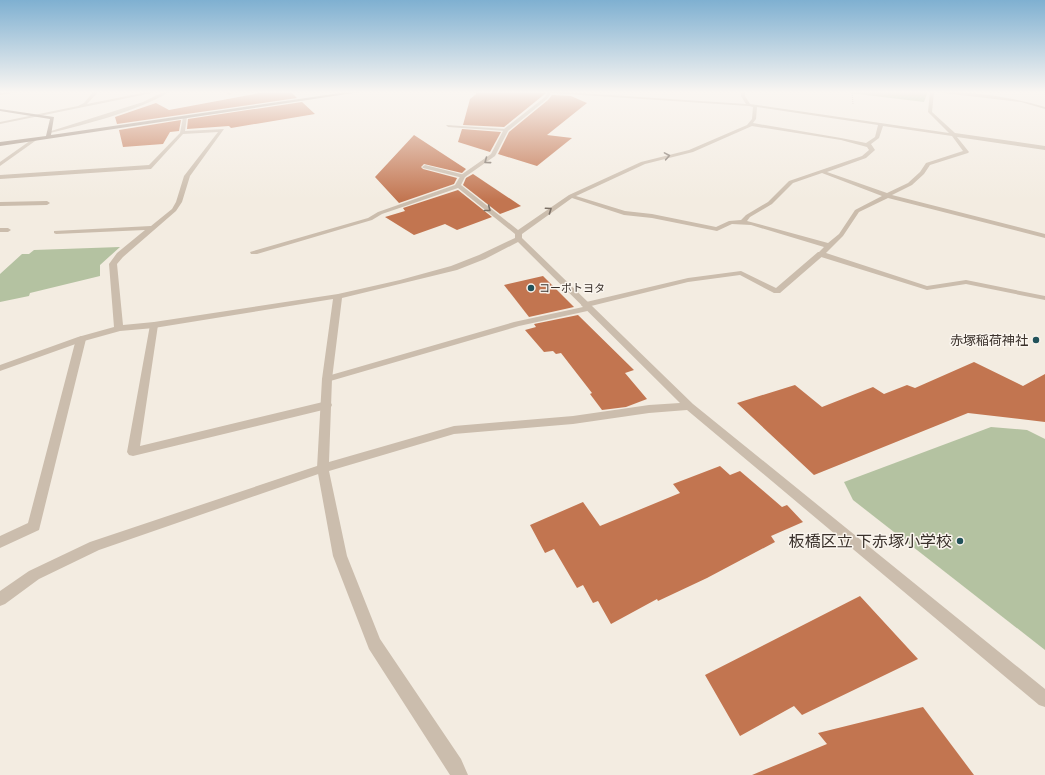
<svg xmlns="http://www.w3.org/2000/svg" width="1045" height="775" font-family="Barlow,'Noto Sans JP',sans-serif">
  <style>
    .green { fill: #b4c2a1 }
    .building { fill: #c27550 }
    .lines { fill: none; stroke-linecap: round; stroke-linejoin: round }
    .path { stroke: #b7a797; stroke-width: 1; stroke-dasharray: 1 1; stroke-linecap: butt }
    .lane { fill: #cbbdad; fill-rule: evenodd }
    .street { fill: #cbbdad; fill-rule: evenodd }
    .secondary { fill: #9f8d7e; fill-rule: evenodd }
    .oneway { stroke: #7b7066 }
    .poi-dot { fill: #22525a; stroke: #faf5ee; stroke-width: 1.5 }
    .labels { text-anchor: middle; stroke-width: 3; stroke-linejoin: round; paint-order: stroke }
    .far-poi-label { font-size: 11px; fill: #3a312b; stroke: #faf5ee; text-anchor: start }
    .poi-label { font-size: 13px; fill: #3a312b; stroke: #faf5ee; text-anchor: end }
    .near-poi-label { font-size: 16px; fill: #3a312b; stroke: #faf5ee; text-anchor: end }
  </style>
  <rect width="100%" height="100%" fill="#f3ece1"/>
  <g class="green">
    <polygon points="848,91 928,91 924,102 849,93"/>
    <polygon points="120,247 100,265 100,276 30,293 29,296 0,302 0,274 22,254 29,254 34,250"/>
    <polygon points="991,427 1027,430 1045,439 1045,650 853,500 844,482"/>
  </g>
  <g class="building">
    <polygon points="270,91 290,91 297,98 117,124 115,117 156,103 169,110"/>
    <polygon points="476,91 522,91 546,93 504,127 463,125 470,99 476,94"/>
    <polygon points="552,95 571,96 587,103 547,135 572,138 537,166 498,154 509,132 548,100"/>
    <polygon points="302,102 315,114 231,128 229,126 187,129 188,119"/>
    <polygon points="181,120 179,131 170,132 163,144 123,147 119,130"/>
    <polygon points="462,129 501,132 490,152 458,142"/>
    <polygon points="414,135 466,169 462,173 424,164 421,167 423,169 457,178 454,184 399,203 375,177"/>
    <polygon points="473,174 521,206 500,214 463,185 466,178"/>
    <polygon points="458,190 492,217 457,230 445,224 414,235 385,217 405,211 403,208"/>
    <polygon points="543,276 574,307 529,317 504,285"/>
    <polygon points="578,315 634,370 625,373 647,399 626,407 602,410 590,394 592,393 561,353 556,354 553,351 544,352 525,330 536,327 534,324"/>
    <polygon points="974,362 1023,386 1045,374 1045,422 968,413 814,475 737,403 795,385 822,407 873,387 884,394 907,385 915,388"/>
    <polygon points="720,466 730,475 740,471 782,507 787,505 803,522 771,536 775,542 707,578 658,601 657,599 611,624 598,601 593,603 583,585 577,588 554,549 545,553 530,525 583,502 600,526 680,493 673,484"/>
    <polygon points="860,596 918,659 802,715 794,706 740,736 705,675"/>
    <polygon points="923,707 974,775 752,775 827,744 818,733"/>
  </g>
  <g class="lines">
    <polyline class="path" points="852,91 853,104"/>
    <g class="lane">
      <polygon points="223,91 229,91 232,94 229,95"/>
      <polygon points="446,125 506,129 508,130 506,131 448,127"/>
      <polygon points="425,165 465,175 466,176 463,178 423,168 422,167"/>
      <polygon points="818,252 821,252 825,254 780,293 774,293 740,275 688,282 591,306 593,308 592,310 519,326 327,382 322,379 324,377 514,322 583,307 581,305 582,303 688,278 741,271 776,288"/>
      <polygon points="154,322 158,325 140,446 327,401 331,403 332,405 331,407 327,409 133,456 129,455 127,452 150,325"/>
      <polygon points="81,336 86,339 40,526 39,530 0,548 0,536 28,523 76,339"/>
      <polygon points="323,464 327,465 329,468 327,471 99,550 39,579 5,604 0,606 0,591 29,571 90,542"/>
    </g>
    <g class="street">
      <polygon points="11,91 27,91 0,95 0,93"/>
      <polygon points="94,91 99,91 87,104 152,91 162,91 0,124 0,122 78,106 84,103"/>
      <path d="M165 91H171C138 111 87 124 50 133L48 132 143 102Z"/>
      <path d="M549 91 746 104 741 96V91H745V96L750 104 949 133 928 112 930 91C968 91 1008 96 1045 107V109L1021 102 934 92 932 112 955 133 1045 146V150L957 137 969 152 968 153 930 165 924 174 912 185 892 195 1045 234V238L888 198 859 212 843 236 826 253 927 286 966 280 1045 296V300L966 284 927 290 818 256 817 254 824 247 751 225 732 224 717 231 652 218 624 215 572 198 522 234V238L693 404 1045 689V707L1039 705 687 410 649 413 573 424 454 434 329 471 347 556 380 639 461 759 468 775H450L369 649 333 556 317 468 322 379 333 299 154 328 120 331 84 341 0 371V365L78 337 114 327 109 264 117 253 145 230 56 234 54 233V231L151 226 172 209 176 202 184 176 218 132 183 134 151 169 0 179V175L149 165 180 133 183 117 185 116 187 117 185 131 224 129 190 176 182 202 176 211 123 257 117 264 123 325 154 322 338 294 400 280 451 266 479 255 515 238V234L458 188 382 214 372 220 257 254H251L250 252 368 218 378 212 455 185 461 175 491 154 504 129 545 97ZM551 93 749 106 753 107 752 119 747 125 689 150 641 162 569 195 518 230 461 185 465 177 495 156 508 131 547 99ZM757 107 878 125 875 137 866 143 841 138 753 123 756 119ZM752 126 841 140 867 147 869 150 862 156 789 181 768 202 746 215 741 220 729 221 716 227 652 214 625 211 576 196 645 164 693 152ZM883 126 952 136 963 151 926 163 920 172 908 183 887 193 827 172 866 158 875 150 871 144 879 138ZM822 173 882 196 855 210 839 234 828 243 747 221 750 217 772 204 793 183ZM518 242 680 403 649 405 573 416 454 426 329 462 332 379 342 298 457 270 485 259Z"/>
      <polygon points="34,138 38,139 0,166 0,162"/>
      <polygon points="0,202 47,201 50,203 47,205 0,206"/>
      <polygon points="0,228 8,228 11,230 8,232 0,232"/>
    </g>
    <polygon class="secondary" points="354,91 367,91 0,146 0,142 46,136 50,119 0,111 0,109 54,117 51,135"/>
  </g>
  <defs><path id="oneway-chevron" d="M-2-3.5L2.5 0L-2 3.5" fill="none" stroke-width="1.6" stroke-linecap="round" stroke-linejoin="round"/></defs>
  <g class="oneway">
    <use href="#oneway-chevron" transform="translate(667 156) rotate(-10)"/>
    <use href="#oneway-chevron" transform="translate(487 161) rotate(143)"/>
    <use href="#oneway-chevron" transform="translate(488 209) rotate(38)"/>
    <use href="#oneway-chevron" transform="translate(549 210) rotate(-35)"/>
  </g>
  <linearGradient id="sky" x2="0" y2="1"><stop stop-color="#7fb0d1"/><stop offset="0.46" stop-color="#faf6f2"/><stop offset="1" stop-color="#faf6f2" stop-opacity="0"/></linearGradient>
  <rect width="1045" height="200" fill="url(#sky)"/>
  <g class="poi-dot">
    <circle cx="531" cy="288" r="4"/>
    <circle cx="1036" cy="340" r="4"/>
    <circle cx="960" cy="541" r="4"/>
  </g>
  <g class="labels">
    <g class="far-poi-label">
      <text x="539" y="292">コーポトヨタ</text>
    </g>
    <g class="poi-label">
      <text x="1028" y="345">赤塚稲荷神社</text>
    </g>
    <g class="near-poi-label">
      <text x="952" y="547">板橋区立 下赤塚小学校</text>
    </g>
  </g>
</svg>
